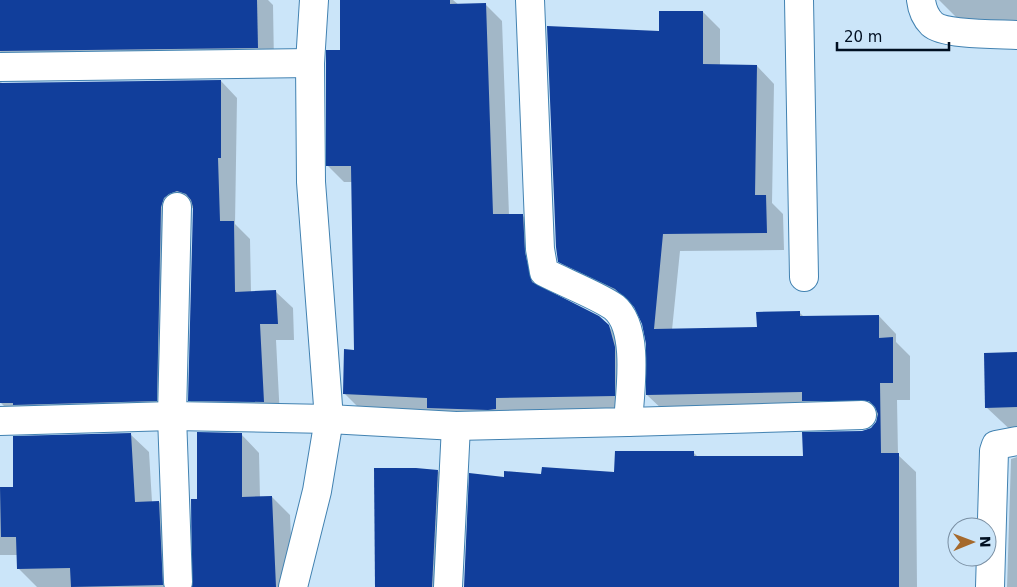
<svg xmlns="http://www.w3.org/2000/svg" width="1017" height="587" font-family="'DejaVu Sans',sans-serif">
  <style>
    .shadow { fill: #0003 }
    .building { fill: #113e9b }
    .lines { fill: none; stroke-linecap: round; stroke-linejoin: round }
    .street-casing { stroke: #4282b1; stroke-width: 30 }
    .secondary-casing { stroke: #4282b1; stroke-width: 30 }
    .street { stroke: #fff; stroke-width: 28 }
    .secondary { stroke: #fff; stroke-width: 28 }
  </style>
  <rect width="100%" height="100%" fill="#cbe5f9"/>
  <g class="shadow">
    <polygon points="0,0 268,0 273,5 274,64 3,76 1,84 221,81 237,98 235,224 250,239 251,292 276,292 293,308 294,340 276,340 280,418 206,417 189,400 194,208 187,209 173,417 17,419 1,403"/>
    <polygon points="342,0 453,0 459,5 485,4 502,21 509,215 522,215 539,232 540,269 546,290 599,317 625,343 630,411 433,413 360,409 344,393 355,351 352,182 344,182 328,166 341,52"/>
    <polygon points="939,0 1017,0 1017,30 958,19"/>
    <polygon points="703,12 720,29 720,66 757,66 774,84 772,203 783,214 784,250 680,251 672,330 758,328 800,313 804,317 879,316 896,334 896,342 910,356 910,400 897,400 898,455 916,472 917,587 465,587 505,478 616,474 693,452 698,457 804,457 871,429 877,423 878,418 665,412 647,395 647,342 643,323 634,306 577,279 559,261 661,32"/>
    <polygon points="1017,353 1017,436 986,407"/>
    <polygon points="130,434 149,452 152,502 159,502 177,520 180,587 37,587 19,569 18,555 0,555 0,489 15,488"/>
    <polygon points="241,434 259,453 260,498 272,497 290,515 293,587 194,587 198,500"/>
    <polygon points="1017,457 1017,587 1007,587 1011,459"/>
    <polygon points="438,471 455,489 450,587 376,587"/>
  </g>
  <g class="building">
    <polygon points="0,0 257,0 258,48 0,51"/>
    <polygon points="340,0 450,0 450,4 486,3 493,214 523,214 525,252 532,282 599,316 609,325 615,347 615,396 496,398 496,409 488,410 427,408 427,398 343,394 344,349 354,350 351,166 326,166 326,50 340,50"/>
    <polygon points="659,11 703,11 703,64 757,65 755,195 766,195 767,233 663,234 654,329 757,327 756,312 800,311 800,316 879,315 879,338 893,337 893,383 880,383 881,453 899,453 899,587 464,587 469,473 504,477 504,471 541,474 542,467 614,472 615,451 694,451 694,456 803,456 802,432 862,431 871,428 876,422 878,414 875,407 869,401 802,401 802,392 646,395 646,344 642,324 634,307 615,289 558,262 556,247 547,26 659,31"/>
    <polygon points="221,80 221,158 218,158 220,221 234,221 235,292 276,290 278,324 260,324 264,402 188,401 193,207 191,200 186,194 177,191 169,194 164,198 161,207 157,401 13,405 13,403 0,403 0,83"/>
    <polygon points="1017,352 1017,407 985,408 984,353"/>
    <polygon points="197,432 242,433 242,497 272,496 276,587 192,587 191,499 197,499"/>
    <polygon points="131,433 135,502 159,501 163,585 71,587 70,568 17,569 16,537 1,537 0,487 13,487 13,436"/>
    <polygon points="374,468 416,468 438,470 432,587 375,587"/>
  </g>
  <g class="lines">
    <g class="street-casing">
      <g id="street">
        <polyline points="799,0 804,277"/>
        <path d="M921 0C922 9 925 17 932 24 944 35 999 34 1017 35"/>
        <polyline points="0,67 310,63"/>
        <polyline points="177,207 172,416 178,582"/>
        <path d="M0 421 172 416 329 419 456 426 628 422C630 392 640 328 614 307 599 296 563 282 544 272L540 249 530 0"/>
        <polyline points="628,422 862,415"/>
        <polyline points="448,587 456,426"/>
        <polyline points="990,587 994,451 996,445 1017,441"/>
      </g>
    </g>
    <g class="secondary-casing">
      <polyline id="secondary" points="293,587 317,491 329,419 311,182 310,63 314,0"/>
    </g>
    <use href="#street" class="street"/>
    <use href="#secondary" class="secondary"/>
  </g>
  <g transform="translate(972 542) rotate(89)"><circle r="24" fill="#cbe5f9" stroke="#7a8fa3"/>
  <path d="M0-4L9 19L0 12L-9 19Z" fill="#a5692c"/>
  <text y="-8" font-size="14" font-weight="bold" text-anchor="middle" fill="#000f21">N</text>
  </g>
  <path d="M837 42v8h112v-8" fill="none" stroke="#000f21" stroke-width="2.5"/>
  <text x="844" y="42" font-size="15" fill="#000f21" stroke="#cbe5f9" stroke-width="4" paint-order="stroke">20 m</text>
</svg>
